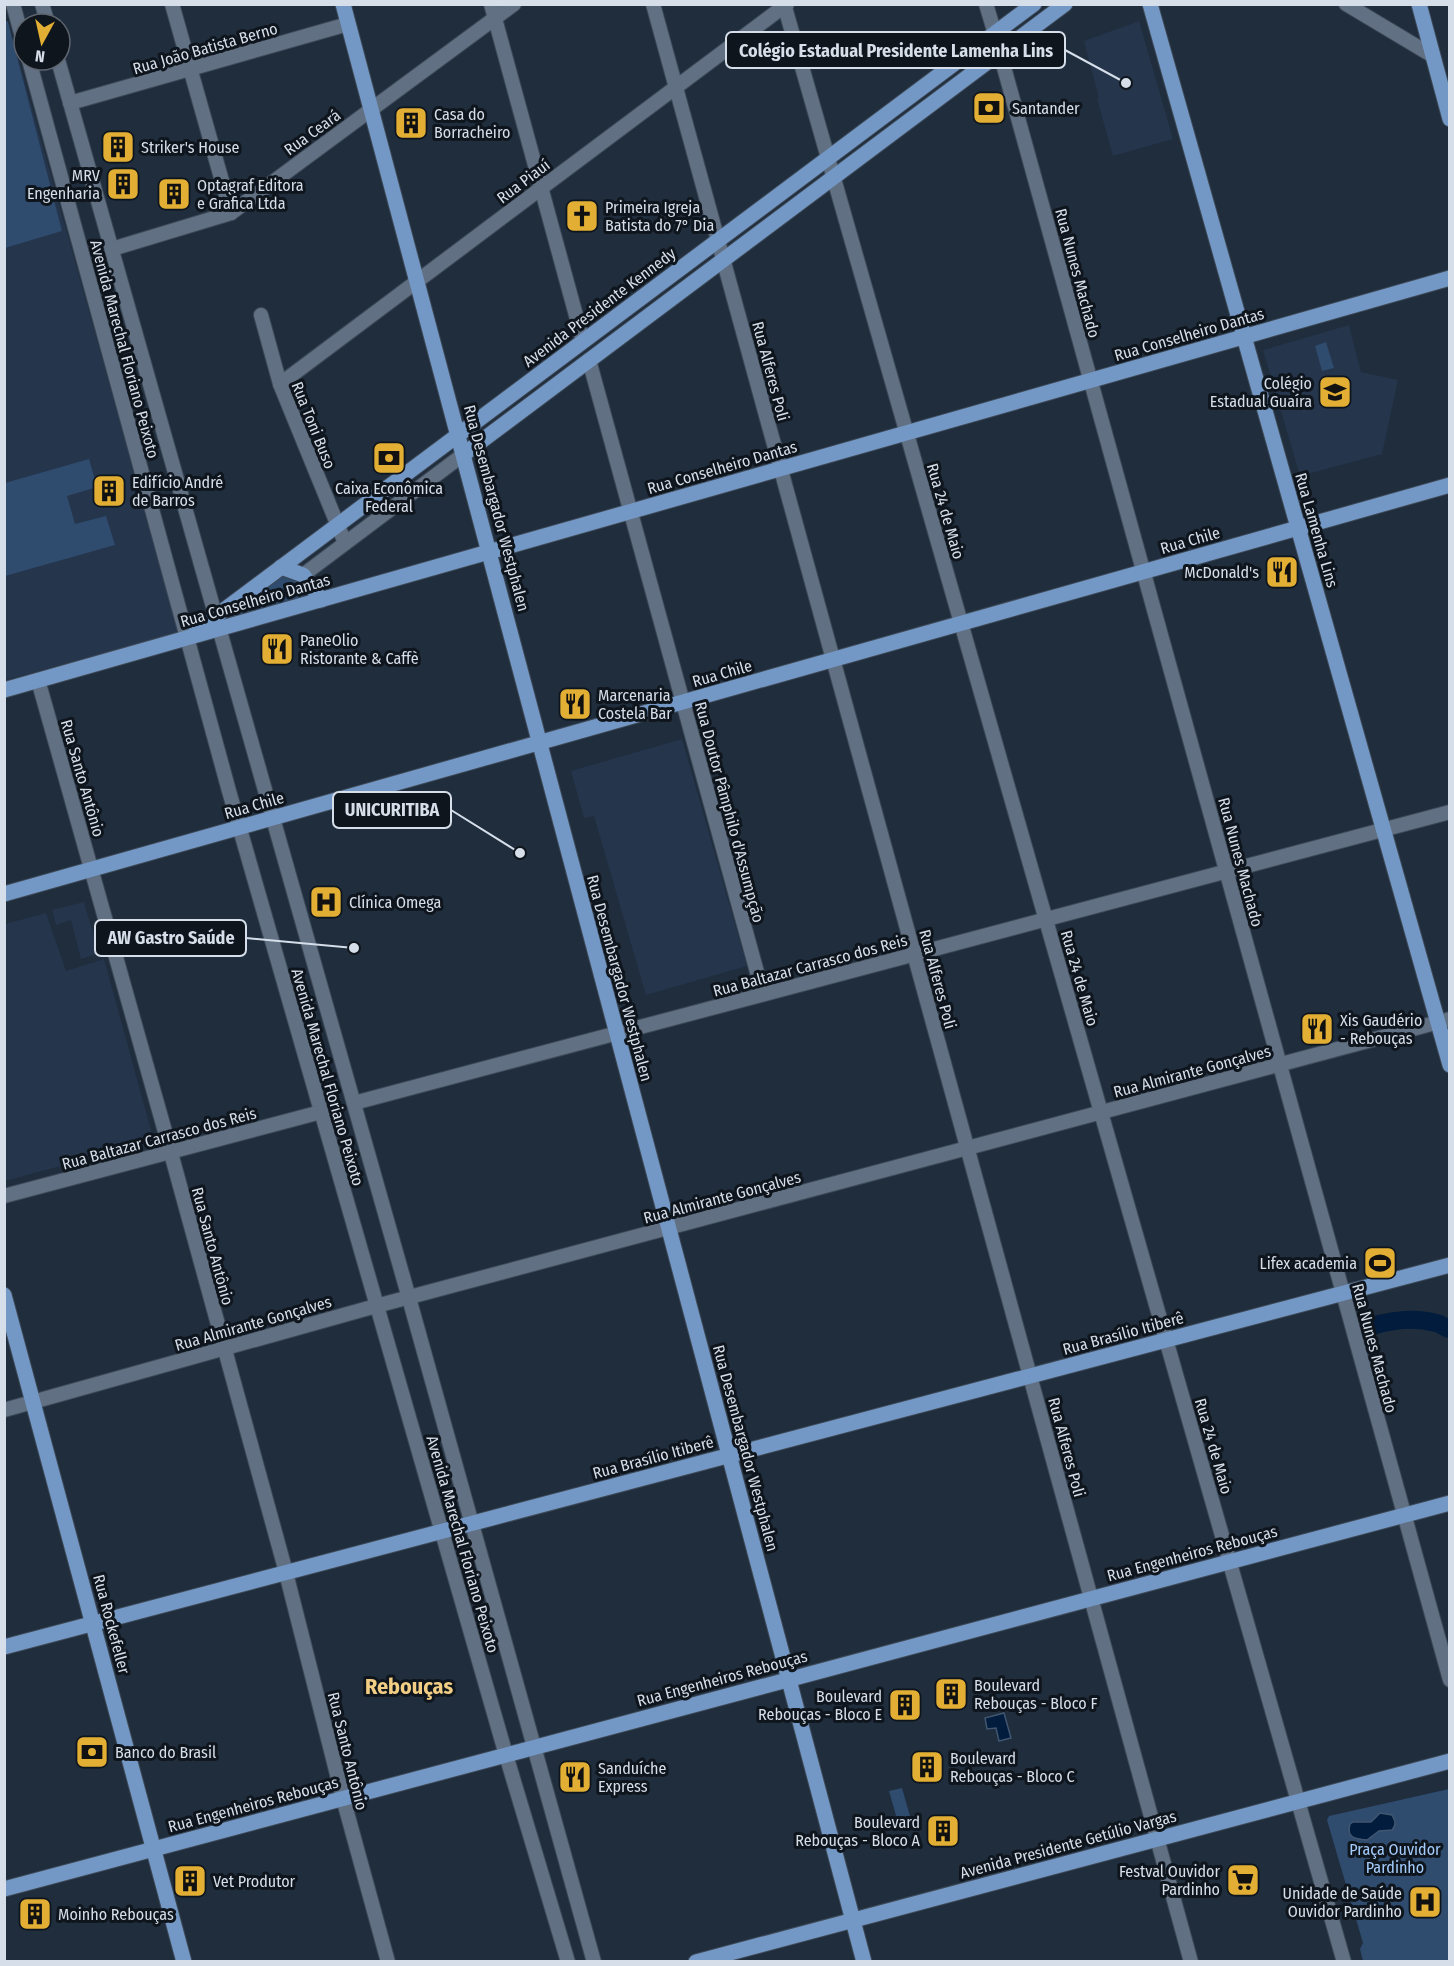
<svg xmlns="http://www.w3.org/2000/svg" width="1454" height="1966" font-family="'Fira Sans Condensed',sans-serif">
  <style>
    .built { fill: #25354b }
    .green { fill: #2f4b6e }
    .water { fill: #011c3c; stroke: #415670; stroke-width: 1.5 }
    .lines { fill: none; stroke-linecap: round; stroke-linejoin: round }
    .river { stroke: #011c3c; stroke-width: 18 }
    .minor-casing { stroke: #3d4957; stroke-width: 16 }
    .major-casing { stroke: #3d4957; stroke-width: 17 }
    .minor { stroke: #617083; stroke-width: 14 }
    .major { stroke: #7498c5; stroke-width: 15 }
    .labels { text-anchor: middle; stroke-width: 6; stroke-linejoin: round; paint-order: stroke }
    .street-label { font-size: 16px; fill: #d5dee9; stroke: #0f151c }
    .poi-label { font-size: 16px; fill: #d5dee9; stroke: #0f151c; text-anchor: start }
    .park-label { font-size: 16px; fill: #a4ccfc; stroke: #0f151c }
    .district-label { font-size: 22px; font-weight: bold; fill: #f2ce85; stroke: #0f151c }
    .leader { fill: none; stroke: #d5dee9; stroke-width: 2 }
    .callout-dot { fill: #d5dee9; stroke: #0f151c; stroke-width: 2 }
    .callout { fill: #0f151c; stroke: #d5dee9; stroke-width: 2 }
    .callout-label { font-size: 18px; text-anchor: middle; font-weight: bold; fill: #d5dee9 }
  </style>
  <rect width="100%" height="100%" fill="#1f2d3d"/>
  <g class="built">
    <polygon points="5,20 8,22 179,633 5,680"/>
    <polygon points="1139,21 1173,139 1113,156 1097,99 1099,98 1084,41"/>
    <polygon points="1349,325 1361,372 1398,380 1382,454 1300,476 1263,350"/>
    <polygon points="682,739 747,966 646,995 594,816 584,818 571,771"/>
    <polygon points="84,902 99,953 81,959 71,920 56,925 52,910"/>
    <polygon points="46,913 66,971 104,959 154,1141 5,1181 5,924"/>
  </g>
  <g class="green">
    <polygon points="4,20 8,22 62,231 5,248"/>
    <polygon points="1326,342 1334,368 1322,371 1315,346"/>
    <polygon points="89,459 97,487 67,496 75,524 106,516 115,545 5,576 5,483"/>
    <path d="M279 576C295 576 302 584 307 598L227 621 226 616Z"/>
    <polygon points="902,1788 910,1816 897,1819 889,1791"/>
    <polygon points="1449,1789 1449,1961 1363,1961 1360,1949 1363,1943 1327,1820 1329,1816"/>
  </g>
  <g class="water">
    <polygon points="1004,1713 1011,1738 999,1741 996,1728 987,1729 985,1718"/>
    <path d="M1380 1813 1392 1815C1395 1821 1397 1824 1392 1830L1379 1831 1367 1840C1355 1839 1346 1838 1350 1824L1353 1822H1371Z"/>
  </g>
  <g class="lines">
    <path class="river" d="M1372 1326C1392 1320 1415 1317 1436 1323 1442 1324 1444 1328 1450 1329"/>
    <g class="minor-casing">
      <g id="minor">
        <polyline points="13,4 24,44"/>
        <polyline points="42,4 48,24"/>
        <polyline points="172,4 231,213"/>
        <polyline points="491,4 583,341"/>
        <polyline points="653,4 1191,1962"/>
        <polyline points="784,4 1344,1962"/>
        <polyline points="986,4 995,34"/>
        <polyline points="1346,4 1433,56"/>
        <polyline points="1000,53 1450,1680"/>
        <polyline points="29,60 229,791 506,1755 568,1962"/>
        <polyline points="58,60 409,1298 594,1962"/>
        <polyline points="70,103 348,24"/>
        <polyline points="112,249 231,213 514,4"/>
        <polyline points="261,315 280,384 345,543"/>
        <polyline points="589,360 763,994"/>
        <polyline points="280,384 787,4"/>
        <polyline points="303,575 464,454"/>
        <polyline points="38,680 166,1135 284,1565 343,1798 388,1962"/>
        <polyline points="354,1103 1450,812"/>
        <polyline points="4,1196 321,1112"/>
        <polyline points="4,1410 376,1306 1450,1019"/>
      </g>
    </g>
    <g class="major-casing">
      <g id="major">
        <polyline points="343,4 864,1962"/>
        <polyline points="1150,4 1450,1065"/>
        <polyline points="1419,4 1450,119"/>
        <polyline points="464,454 1065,4"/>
        <polyline points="281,567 303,575 321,600"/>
        <polyline points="196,631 1034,4"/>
        <polyline points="4,690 1450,278"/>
        <polyline points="4,894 1450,485"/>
        <polyline points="4,1295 184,1962"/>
        <polyline points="4,1647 1450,1265"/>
        <polyline points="4,1889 1450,1503"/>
        <polyline points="696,1962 1450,1761"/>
      </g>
    </g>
    <use href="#minor" class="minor"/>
    <use href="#major" class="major"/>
  </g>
  <defs>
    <g id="bank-square" transform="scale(1.725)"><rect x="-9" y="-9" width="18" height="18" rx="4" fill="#e2af34" stroke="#0f151c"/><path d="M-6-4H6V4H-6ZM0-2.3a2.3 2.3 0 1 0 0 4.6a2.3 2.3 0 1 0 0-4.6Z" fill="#111"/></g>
    <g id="building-square" transform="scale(1.725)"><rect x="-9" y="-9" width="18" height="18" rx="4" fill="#e2af34" stroke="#0f151c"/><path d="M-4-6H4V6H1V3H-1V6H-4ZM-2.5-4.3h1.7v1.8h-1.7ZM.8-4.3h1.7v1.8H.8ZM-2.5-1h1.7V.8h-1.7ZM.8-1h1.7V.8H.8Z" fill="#111"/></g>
    <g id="church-square" transform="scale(1.725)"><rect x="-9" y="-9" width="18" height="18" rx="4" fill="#e2af34" stroke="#0f151c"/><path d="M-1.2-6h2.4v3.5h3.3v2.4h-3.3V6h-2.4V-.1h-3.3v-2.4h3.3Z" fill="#111"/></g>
    <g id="school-square" transform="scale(1.725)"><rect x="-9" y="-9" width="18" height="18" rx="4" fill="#e2af34" stroke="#0f151c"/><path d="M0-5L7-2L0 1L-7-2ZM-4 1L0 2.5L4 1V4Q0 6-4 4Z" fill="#111"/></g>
    <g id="restaurant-square" transform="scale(1.725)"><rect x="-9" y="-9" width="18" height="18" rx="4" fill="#e2af34" stroke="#0f151c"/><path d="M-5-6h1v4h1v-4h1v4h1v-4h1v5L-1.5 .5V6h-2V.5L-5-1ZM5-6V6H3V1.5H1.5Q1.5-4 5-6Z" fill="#111"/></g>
    <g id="hospital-square" transform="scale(1.725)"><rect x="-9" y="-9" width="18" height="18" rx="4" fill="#e2af34" stroke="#0f151c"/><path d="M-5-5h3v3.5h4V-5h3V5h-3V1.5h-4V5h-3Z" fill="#111"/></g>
    <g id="stadium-square" transform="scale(1.725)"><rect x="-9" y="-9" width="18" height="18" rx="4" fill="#e2af34" stroke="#0f151c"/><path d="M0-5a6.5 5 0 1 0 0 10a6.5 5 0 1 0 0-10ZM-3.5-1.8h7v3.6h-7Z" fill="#111"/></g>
    <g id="supermarket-square" transform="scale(1.725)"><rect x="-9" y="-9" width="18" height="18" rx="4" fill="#e2af34" stroke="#0f151c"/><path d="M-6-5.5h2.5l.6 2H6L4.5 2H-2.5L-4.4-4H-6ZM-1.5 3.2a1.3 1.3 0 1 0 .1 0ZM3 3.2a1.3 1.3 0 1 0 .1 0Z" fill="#111"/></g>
  </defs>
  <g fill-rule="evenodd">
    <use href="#bank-square" x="989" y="108"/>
    <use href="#building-square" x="411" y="123"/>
    <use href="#building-square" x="118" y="147"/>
    <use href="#building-square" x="123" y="184"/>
    <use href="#building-square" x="174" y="194"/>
    <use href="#church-square" x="582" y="216"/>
    <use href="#school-square" x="1335" y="392"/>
    <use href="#bank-square" x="389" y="458"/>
    <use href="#building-square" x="109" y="491"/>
    <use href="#restaurant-square" x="1282" y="572"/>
    <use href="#restaurant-square" x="277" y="649"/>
    <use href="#restaurant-square" x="575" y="704"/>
    <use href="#hospital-square" x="326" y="902"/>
    <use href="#restaurant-square" x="1317" y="1029"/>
    <use href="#stadium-square" x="1380" y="1263"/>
    <use href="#building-square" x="951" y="1694"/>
    <use href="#building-square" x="905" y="1705"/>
    <use href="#bank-square" x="92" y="1752"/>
    <use href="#building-square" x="927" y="1767"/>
    <use href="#restaurant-square" x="575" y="1777"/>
    <use href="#building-square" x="943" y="1831"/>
    <use href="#supermarket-square" x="1243" y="1880"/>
    <use href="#building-square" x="190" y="1881"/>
    <use href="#hospital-square" x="1425" y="1902"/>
    <use href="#building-square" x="35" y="1914"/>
  </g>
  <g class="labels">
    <g class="street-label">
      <text transform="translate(205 48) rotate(-16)" y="6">Rua João Batista Berno</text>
      <text transform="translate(312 132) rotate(-36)" y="6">Rua Ceará</text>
      <text transform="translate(523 181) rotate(-37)" y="6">Rua Piauí</text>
      <text transform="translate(1078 273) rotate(75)" y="6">Rua Nunes Machado</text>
      <text transform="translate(599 307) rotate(-37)" y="6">Avenida Presidente Kennedy</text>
      <text transform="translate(1189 334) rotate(-16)" y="6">Rua Conselheiro Dantas</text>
      <text transform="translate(125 349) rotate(75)" y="6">Avenida Marechal Floriano Peixoto</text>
      <text transform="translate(771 371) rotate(75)" y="6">Rua Alferes Poli</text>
      <text transform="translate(314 425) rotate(68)" y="6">Rua Toni Buso</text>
      <text transform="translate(722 467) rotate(-16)" y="6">Rua Conselheiro Dantas</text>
      <text transform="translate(497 508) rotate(75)" y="6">Rua Desembargador Westphalen</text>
      <text transform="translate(946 511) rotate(74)" y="6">Rua 24 de Maio</text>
      <text transform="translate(1317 530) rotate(74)" y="6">Rua Lamenha Lins</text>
      <text transform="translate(1190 540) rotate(-16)" y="6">Rua Chile</text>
      <text transform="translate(255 600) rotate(-16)" y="6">Rua Conselheiro Dantas</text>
      <text transform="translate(722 673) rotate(-16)" y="6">Rua Chile</text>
      <text transform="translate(83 778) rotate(74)" y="6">Rua Santo Antônio</text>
      <text transform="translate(254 805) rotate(-16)" y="6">Rua Chile</text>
      <text transform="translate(730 812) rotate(75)" y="6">Rua Doutor Pâmphilo d'Assumpção</text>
      <text transform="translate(1241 862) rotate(75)" y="6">Rua Nunes Machado</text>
      <text transform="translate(810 965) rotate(-15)" y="6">Rua Baltazar Carrasco dos Reis</text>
      <text transform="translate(620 978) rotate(75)" y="6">Rua Desembargador Westphalen</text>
      <text transform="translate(1080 978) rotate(74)" y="6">Rua 24 de Maio</text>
      <text transform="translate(938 979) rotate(75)" y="6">Rua Alferes Poli</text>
      <text transform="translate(1192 1071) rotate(-15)" y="6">Rua Almirante Gonçalves</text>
      <text transform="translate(328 1077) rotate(74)" y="6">Avenida Marechal Floriano Peixoto</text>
      <text transform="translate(159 1138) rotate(-15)" y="6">Rua Baltazar Carrasco dos Reis</text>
      <text transform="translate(722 1197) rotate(-15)" y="6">Rua Almirante Gonçalves</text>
      <text transform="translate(213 1246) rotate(75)" y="6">Rua Santo Antônio</text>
      <text transform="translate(253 1323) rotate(-16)" y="6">Rua Almirante Gonçalves</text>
      <text transform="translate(1123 1333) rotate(-15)" y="6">Rua Brasílio Itiberê</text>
      <text transform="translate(1375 1348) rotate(75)" y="6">Rua Nunes Machado</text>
      <text transform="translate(1214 1446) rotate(74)" y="6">Rua 24 de Maio</text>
      <text transform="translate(1067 1447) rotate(75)" y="6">Rua Alferes Poli</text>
      <text transform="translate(746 1448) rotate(75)" y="6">Rua Desembargador Westphalen</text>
      <text transform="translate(653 1457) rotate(-15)" y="6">Rua Brasílio Itiberê</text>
      <text transform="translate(463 1544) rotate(74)" y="6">Avenida Marechal Floriano Peixoto</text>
      <text transform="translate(1192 1553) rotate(-15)" y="6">Rua Engenheiros Rebouças</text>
      <text transform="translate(112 1624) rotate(75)" y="6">Rua Rockefeller</text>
      <text transform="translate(722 1678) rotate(-15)" y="6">Rua Engenheiros Rebouças</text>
      <text transform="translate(348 1751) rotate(76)" y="6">Rua Santo Antônio</text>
      <text transform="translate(253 1804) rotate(-15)" y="6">Rua Engenheiros Rebouças</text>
      <text transform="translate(1068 1844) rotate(-15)" y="6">Avenida Presidente Getúlio Vargas</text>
    </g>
    <g class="poi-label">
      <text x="1012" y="114">Santander</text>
      <text x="434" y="120">Casa do<tspan x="434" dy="18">Borracheiro</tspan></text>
      <text x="141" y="153">Striker's House</text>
      <text x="100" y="181" text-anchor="end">MRV<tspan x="100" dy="18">Engenharia</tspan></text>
      <text x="197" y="191">Optagraf Editora<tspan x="197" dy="18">e Grafica Ltda</tspan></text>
      <text x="605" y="213">Primeira Igreja<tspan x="605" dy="18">Batista do 7° Dia</tspan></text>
      <text x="1312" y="389" text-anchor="end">Colégio<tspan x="1312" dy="18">Estadual Guaíra</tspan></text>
      <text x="132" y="488">Edifício André<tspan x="132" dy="18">de Barros</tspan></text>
      <text x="389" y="494" text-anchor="middle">Caixa Econômica<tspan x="389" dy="18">Federal</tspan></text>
      <text x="1259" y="578" text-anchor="end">McDonald's</text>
      <text x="300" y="646">PaneOlio<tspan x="300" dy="18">Ristorante &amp; Caffè</tspan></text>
      <text x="598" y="701">Marcenaria<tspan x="598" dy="18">Costela Bar</tspan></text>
      <text x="349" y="908">Clínica Omega</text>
      <text x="1340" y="1026">Xis Gaudério<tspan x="1340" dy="18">- Rebouças</tspan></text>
      <text x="1357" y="1269" text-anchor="end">Lifex academia</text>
      <text x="974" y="1691">Boulevard<tspan x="974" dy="18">Rebouças - Bloco F</tspan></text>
      <text x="882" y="1702" text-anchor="end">Boulevard<tspan x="882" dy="18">Rebouças - Bloco E</tspan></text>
      <text x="115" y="1758">Banco do Brasil</text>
      <text x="950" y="1764">Boulevard<tspan x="950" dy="18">Rebouças - Bloco C</tspan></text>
      <text x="598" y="1774">Sanduíche<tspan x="598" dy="18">Express</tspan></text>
      <text x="920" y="1828" text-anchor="end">Boulevard<tspan x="920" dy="18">Rebouças - Bloco A</tspan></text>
      <text x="1220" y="1877" text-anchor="end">Festval Ouvidor<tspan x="1220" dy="18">Pardinho</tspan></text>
      <text x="213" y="1887">Vet Produtor</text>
      <text x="1402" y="1899" text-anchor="end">Unidade de Saúde<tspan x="1402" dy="18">Ouvidor Pardinho</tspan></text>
      <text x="58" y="1920">Moinho Rebouças</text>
    </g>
    <g class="park-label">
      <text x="1395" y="1855">Praça Ouvidor<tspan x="1395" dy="18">Pardinho</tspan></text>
    </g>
    <g class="district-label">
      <text x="409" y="1694">Rebouças</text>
    </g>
  </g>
  <path class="leader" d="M1126 83L1065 50M520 853L451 810M354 948L246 938"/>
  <g class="callout-dot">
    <circle cx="1126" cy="83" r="6"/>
    <circle cx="520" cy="853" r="6"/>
    <circle cx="354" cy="948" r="6"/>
  </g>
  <g class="callout">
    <rect x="726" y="32" width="339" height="36" rx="6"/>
    <rect x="333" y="792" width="118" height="36" rx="6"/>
    <rect x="95" y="920" width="151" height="36" rx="6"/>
  </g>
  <g class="callout-label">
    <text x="896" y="57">Colégio Estadual Presidente Lamenha Lins</text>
    <text x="392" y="816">UNICURITIBA</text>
    <text x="171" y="944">AW Gastro Saúde</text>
  </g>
  <rect width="1454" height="1966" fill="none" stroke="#d5dee9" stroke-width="12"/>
  <g transform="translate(42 42) rotate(188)"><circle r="28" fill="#0f151c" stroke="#5e656e" stroke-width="1.5"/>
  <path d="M0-4.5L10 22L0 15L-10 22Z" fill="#e2af34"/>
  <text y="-9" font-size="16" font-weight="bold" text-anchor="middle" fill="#d5dee9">N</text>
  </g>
</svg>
